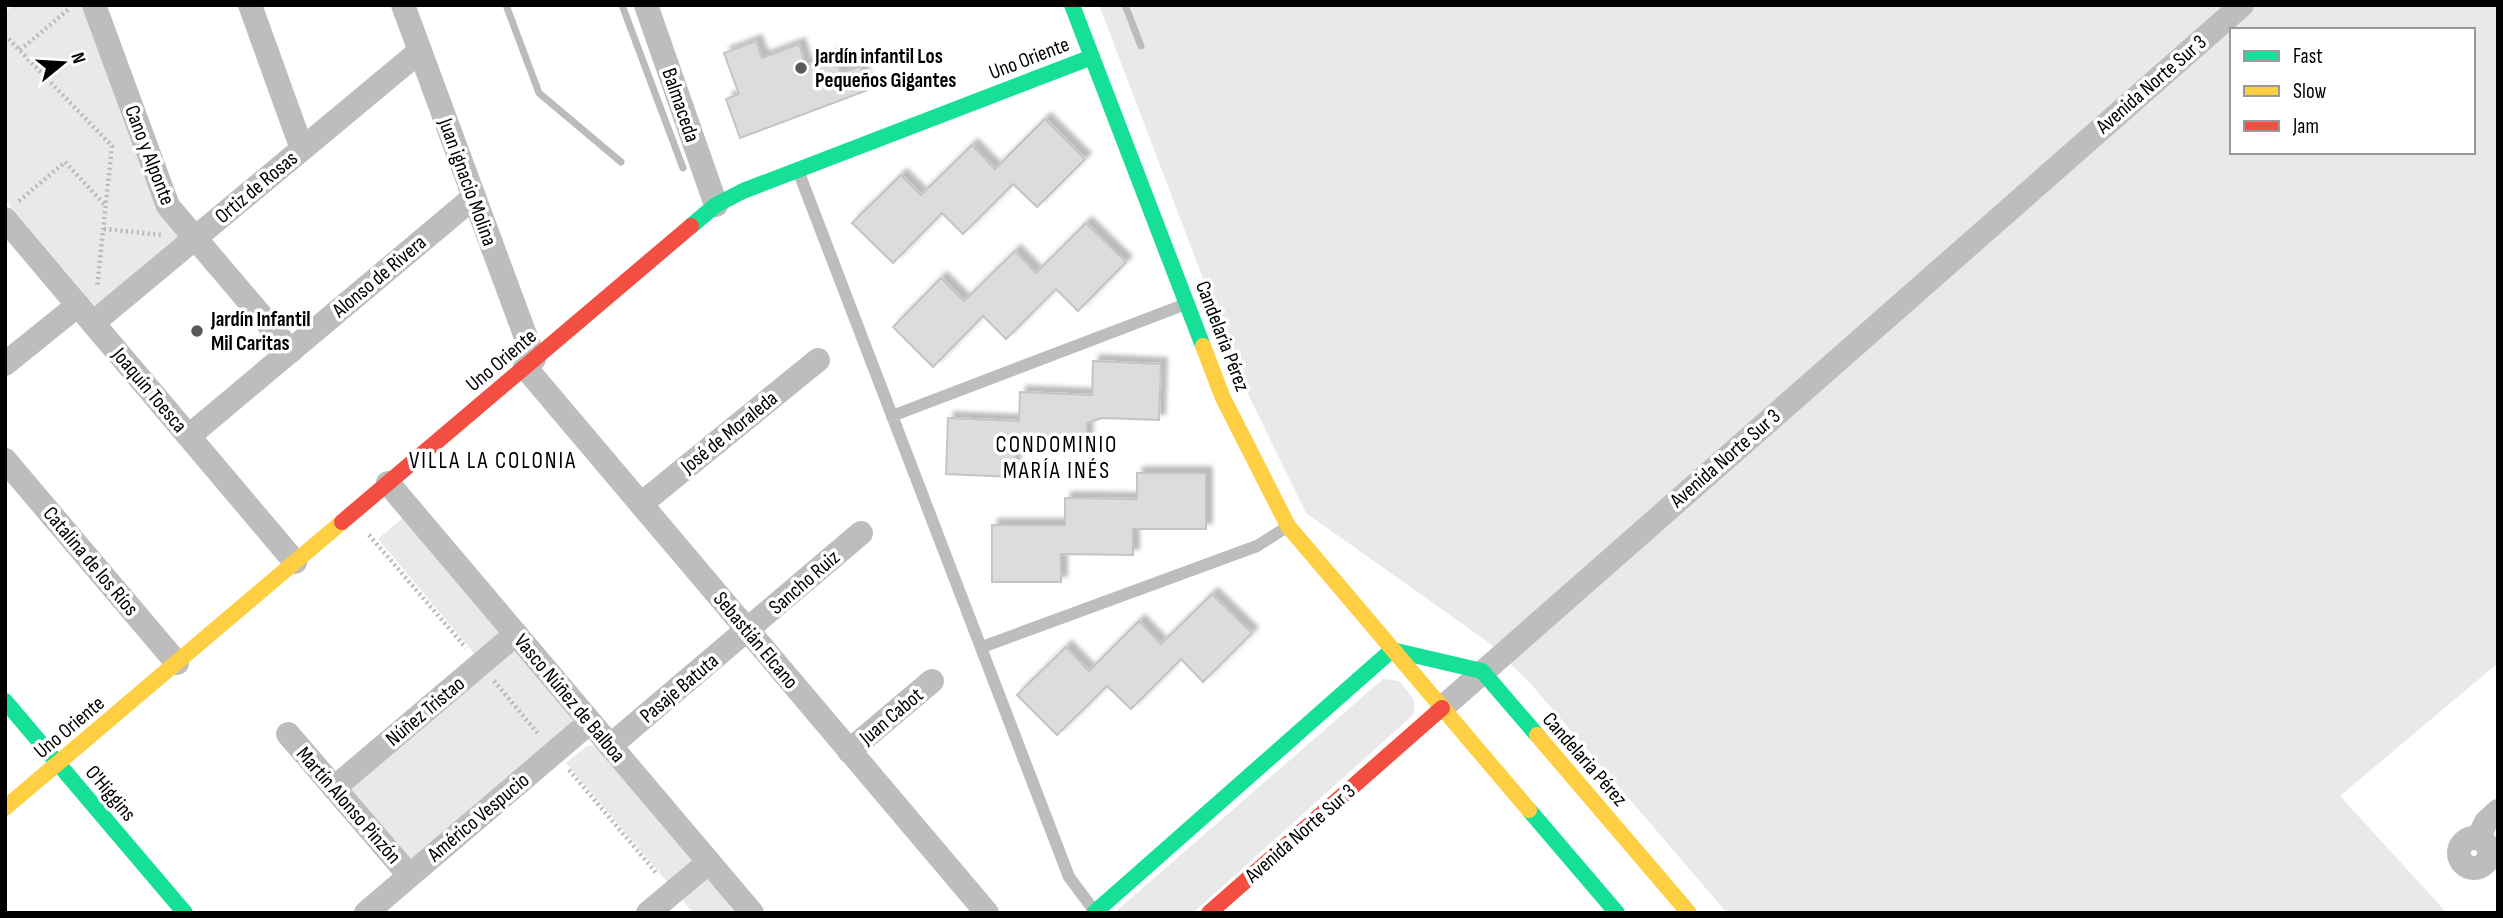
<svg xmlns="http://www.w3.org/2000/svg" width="2503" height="918" font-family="'Sofia Sans Condensed',sans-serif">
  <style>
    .green { fill: #e9e9e9; fill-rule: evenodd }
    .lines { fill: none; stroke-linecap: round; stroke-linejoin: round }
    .stream { stroke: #bbb; stroke-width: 7 }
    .building { fill: #dcdcdc; stroke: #c4c4c4; stroke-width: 2; filter: url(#shadow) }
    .path { stroke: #b8b8b8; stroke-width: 4.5; stroke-dasharray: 2 3.5; stroke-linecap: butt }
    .lane { stroke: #bdbdbd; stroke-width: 12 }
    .street { stroke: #bdbdbd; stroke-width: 24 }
    .fast { stroke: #16e098; stroke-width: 16 }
    .slow { stroke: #ffcf43; stroke-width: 16 }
    .jam { stroke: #f24e42; stroke-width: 16 }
    .poi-dot { fill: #595959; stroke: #fff; stroke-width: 2.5 }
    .labels { text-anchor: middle; stroke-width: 7; stroke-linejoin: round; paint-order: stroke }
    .poi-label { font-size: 21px; font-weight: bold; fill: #000; stroke: #fff; text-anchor: start }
    .street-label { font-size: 21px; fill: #000; stroke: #fff }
    .neighbourhood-label { font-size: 23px; letter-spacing: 2px; fill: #000; stroke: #fff }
  </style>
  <defs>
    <filter id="shadow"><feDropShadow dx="6" dy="-6" stdDeviation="2" flood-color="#0004"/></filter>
  </defs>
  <rect width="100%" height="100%" fill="#fff"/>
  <g class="green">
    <polygon points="14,5 86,5 182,234 97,308 5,200 5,12"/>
    <path d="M1099 5H2498V663L2340 796 2447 913H1727L1530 683 1488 642 1306 513 1244 386ZM2232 30H2473V152H2232Z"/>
    <polygon points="406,515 499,632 498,641 478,658 378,539"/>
    <polygon points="512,647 573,718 571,723 414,857 408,859 352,796 350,783"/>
    <polygon points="1383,679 1399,681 1414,699 1414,714 1193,913 1114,913"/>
    <polygon points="595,745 693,862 670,885 566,763 587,746"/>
    <polygon points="704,876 742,913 693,913 678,895"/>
  </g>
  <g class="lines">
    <g class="stream">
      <polyline points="506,5 539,93 621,162"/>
      <polyline points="622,5 683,168"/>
      <polyline points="1125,5 1141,46"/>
    </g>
  </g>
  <g class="building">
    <polygon points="756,41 762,58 799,44 806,66 834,55 841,73 860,66 868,90 740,138 726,99 739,94 724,53"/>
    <polygon points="1045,119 1085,159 1037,207 1013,184 963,234 942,213 893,263 852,223 901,175 921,195 972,145 995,169"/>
    <polygon points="1086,223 1126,262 1078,311 1056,289 1006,339 983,316 933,367 893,327 941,278 964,301 1015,251 1036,273"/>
    <polygon points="1093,361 1161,364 1159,420 1102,418 1087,423 1086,451 1015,448 1014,477 946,474 948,418 1019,421 1020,392 1092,395"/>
    <polygon points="1137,473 1206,473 1206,529 1133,529 1133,555 1061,554 1061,582 992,582 992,525 1065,525 1065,498 1137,499"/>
    <polygon points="1212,594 1252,633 1203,682 1181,659 1131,709 1107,686 1057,735 1017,695 1066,647 1089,671 1139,621 1161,644"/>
  </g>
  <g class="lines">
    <g class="path">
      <polyline points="5,35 112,146 97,288"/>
      <polyline points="20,50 70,8"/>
      <polyline points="19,201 65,162 106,206"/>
      <polyline points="104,229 162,235"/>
      <polyline points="369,535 466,648"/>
      <polyline points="494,681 540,736"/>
      <polyline points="569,770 658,875"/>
    </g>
    <g class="lane">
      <polyline points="799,173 1069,877 1093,909"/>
      <polyline points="892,416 1186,304"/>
      <polyline points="982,647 1257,546 1287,527"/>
    </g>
    <g class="street">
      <polyline points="94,5 168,206 291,351"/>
      <polyline points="250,5 302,149"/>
      <polyline points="403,5 534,359"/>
      <polyline points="646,5 716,205"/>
      <polyline points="5,219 295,562"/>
      <polyline points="93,323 420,51"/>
      <polyline points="5,364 78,305"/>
      <polyline points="525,367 987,913"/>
      <polyline points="189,436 474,197"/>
      <polyline points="5,460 177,663"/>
      <polyline points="388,483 752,913"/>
      <polyline points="641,504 818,360"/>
      <polyline points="1442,708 2242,5"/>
      <polyline points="288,734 409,875"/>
      <polyline points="610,746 861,533"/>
      <polyline points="849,751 932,681"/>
      <polyline points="334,788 516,634"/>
      <circle cx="2474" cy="853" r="15"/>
      <polyline points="2478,838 2486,822 2498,811"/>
      <polyline points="366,913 590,722"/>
      <polyline points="648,913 709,862"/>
    </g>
    <g class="fast">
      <polyline points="1072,5 1203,346"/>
      <polyline points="691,226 716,205 743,191 1092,57"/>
      <polyline points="5,701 185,913"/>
      <polyline points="1529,810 1617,913"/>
      <polyline points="1094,913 1392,650 1482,671 1537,735"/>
    </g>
    <g class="slow">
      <polyline points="1203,346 1223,398 1288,526 1529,810"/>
      <polyline points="1537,735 1689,913"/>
      <polyline points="5,808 342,522"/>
    </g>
    <g class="jam">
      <polyline points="342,522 691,226"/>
      <polyline points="1209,913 1442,708"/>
    </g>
  </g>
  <g class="poi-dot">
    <circle cx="801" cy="68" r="7"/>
    <circle cx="197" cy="331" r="7"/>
  </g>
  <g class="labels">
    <g class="poi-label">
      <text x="815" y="63">Jardín infantil Los<tspan x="815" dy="24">Pequeños Gigantes</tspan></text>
      <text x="211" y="326">Jardín Infantil<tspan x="211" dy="24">Mil Caritas</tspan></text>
    </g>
    <g class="street-label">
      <text transform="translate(1029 58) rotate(-21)" y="7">Uno Oriente</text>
      <text transform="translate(2151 84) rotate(-41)" y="7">Avenida Norte Sur 3</text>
      <text transform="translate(681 105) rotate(71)" y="7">Balmaceda</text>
      <text transform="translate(150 155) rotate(69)" y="7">Cano y Alponte</text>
      <text transform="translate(468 182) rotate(70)" y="7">Juan ignacio Molina</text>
      <text transform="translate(256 187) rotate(-40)" y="7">Ortiz de Rosas</text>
      <text transform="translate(379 276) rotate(-40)" y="7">Alonso de Rivera</text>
      <text transform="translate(1223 336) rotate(69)" y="7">Candelaria Pérez</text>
      <text transform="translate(501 360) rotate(-40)" y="7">Uno Oriente</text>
      <text transform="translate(150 390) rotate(50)" y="7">Joaquín Toesca</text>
      <text transform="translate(729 432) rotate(-39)" y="7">José de Moraleda</text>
      <text transform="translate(1725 458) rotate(-41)" y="7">Avenida Norte Sur 3</text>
      <text transform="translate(91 561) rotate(50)" y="7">Catalina de los Ríos</text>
      <text transform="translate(804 582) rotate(-41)" y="7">Sancho Ruiz</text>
      <text transform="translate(756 640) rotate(50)" y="7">Sebastián Elcano</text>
      <text transform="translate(679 688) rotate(-40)" y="7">Pasaje Batuta</text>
      <text transform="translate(570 698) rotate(50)" y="7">Vasco Núñez de Balboa</text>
      <text transform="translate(425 711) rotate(-40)" y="7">Núñez Tristao</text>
      <text transform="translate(891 716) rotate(-40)" y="7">Juan Cabot</text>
      <text transform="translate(69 727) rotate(-40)" y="7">Uno Oriente</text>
      <text transform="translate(1585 759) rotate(49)" y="7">Candelaria Pérez</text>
      <text transform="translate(111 793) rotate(50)" y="7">O'Higgins</text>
      <text transform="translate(349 805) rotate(49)" y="7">Martín Alonso Pinzón</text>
      <text transform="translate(478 817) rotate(-40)" y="7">Américo Vespucio</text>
      <text transform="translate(1300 833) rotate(-41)" y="7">Avenida Norte Sur 3</text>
    </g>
    <g class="neighbourhood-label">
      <text x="1057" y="452">CONDOMINIO<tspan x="1057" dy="26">MARÍA INÉS</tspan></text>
      <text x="493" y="468">VILLA LA COLONIA</text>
    </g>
  </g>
  <rect width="2503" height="918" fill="none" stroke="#000000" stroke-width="14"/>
  <rect x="2230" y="28" width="245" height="126" fill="#ffffff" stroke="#999999" stroke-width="2"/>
  <rect x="2244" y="51" width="35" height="10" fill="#16e098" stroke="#999999" stroke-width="2"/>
  <text x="2293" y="63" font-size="21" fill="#000000">Fast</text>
  <rect x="2244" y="86" width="35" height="10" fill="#ffcf43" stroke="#999999" stroke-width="2"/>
  <text x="2293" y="98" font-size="21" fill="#000000">Slow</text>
  <rect x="2244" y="121" width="35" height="10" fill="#f24e42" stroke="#999999" stroke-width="2"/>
  <text x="2293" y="133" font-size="21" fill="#000000">Jam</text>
  <g transform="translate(63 63) rotate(72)" stroke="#ffffff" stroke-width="5" paint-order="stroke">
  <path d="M0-5L12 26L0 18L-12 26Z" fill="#000000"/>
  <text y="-10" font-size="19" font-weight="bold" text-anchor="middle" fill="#000000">N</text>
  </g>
</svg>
